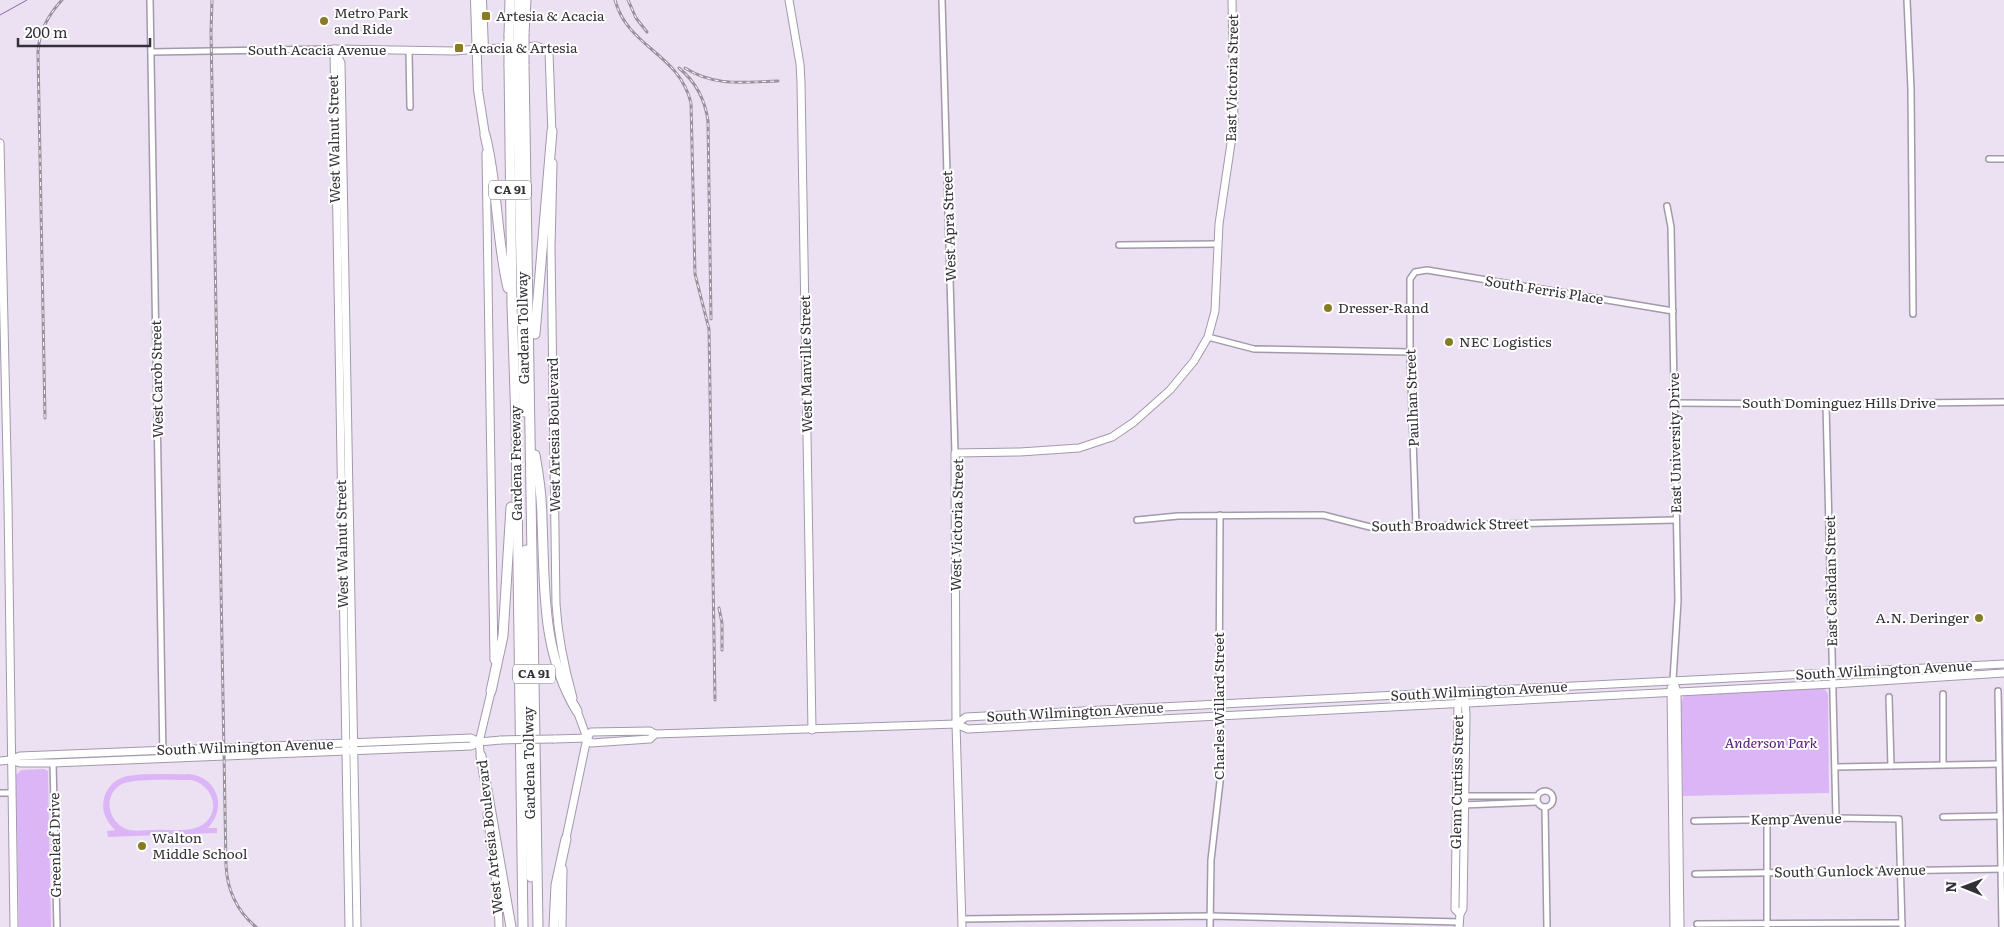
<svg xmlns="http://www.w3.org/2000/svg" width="2004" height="927" font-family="Literata,serif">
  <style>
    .green { fill: #dcb5f6; fill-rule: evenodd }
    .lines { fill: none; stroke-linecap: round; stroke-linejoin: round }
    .stream { stroke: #8b67a1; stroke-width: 1 }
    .street-casing { stroke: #a399aa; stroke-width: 8 }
    .secondary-casing { stroke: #a399aa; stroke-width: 9 }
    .primary-casing { stroke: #a399aa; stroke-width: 10 }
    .highway-casing { stroke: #a399aa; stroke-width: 11 }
    .street { stroke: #fff; stroke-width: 5 }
    .secondary { stroke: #fff; stroke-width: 7 }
    .primary { stroke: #fff; stroke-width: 8 }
    .highway { stroke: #fff; stroke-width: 9 }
    .rail-casing { stroke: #99919e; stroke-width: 3 }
    .rail { stroke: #fff; stroke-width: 1; stroke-dasharray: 4; stroke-linecap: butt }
    .secondary-bridge-casing { stroke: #a399aa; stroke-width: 9; stroke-linecap: butt }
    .highway-bridge-casing { stroke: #a399aa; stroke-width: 11; stroke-linecap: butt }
    .secondary-bridge { stroke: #fff; stroke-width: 7 }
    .highway-bridge { stroke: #fff; stroke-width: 9 }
    .poi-dot { fill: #887c22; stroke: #fff; stroke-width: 2 }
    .labels { text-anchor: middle; stroke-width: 4; stroke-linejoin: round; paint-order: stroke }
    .shield { fill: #fff; stroke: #716e73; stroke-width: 1 }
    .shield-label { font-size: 12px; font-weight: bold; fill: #343037 }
    .poi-label { font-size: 14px; fill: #343037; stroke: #fff; text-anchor: start }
    .street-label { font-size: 14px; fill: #343037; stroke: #fff }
    .park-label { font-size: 14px; font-style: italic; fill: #571476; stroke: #fff }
  </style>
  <rect width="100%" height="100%" fill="#ece1f3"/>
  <g class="green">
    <polygon points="1824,688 1828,694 1829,793 1683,796 1681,702 1684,696"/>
    <polygon points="44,769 48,771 51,927 19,927 16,775 21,770"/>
    <path d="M189 774C217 777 228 807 208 828H217V833L108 837 107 831 115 830C106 821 101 811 104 798 106 790 113 781 121 778 137 772 171 775 189 774ZM191 780C212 784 223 812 202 825 190 833 167 829 153 830 145 830 134 832 126 829 108 821 102 795 122 784 135 778 175 780 191 780Z"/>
  </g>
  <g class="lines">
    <polyline class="stream" points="0,15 27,0"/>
    <g class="street-casing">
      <g id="street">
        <polyline points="150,0 163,758"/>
        <polyline points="942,0 955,453"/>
        <polyline points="1907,0 1911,89 1913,314"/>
        <polyline points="409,50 410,107"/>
        <polyline points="151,52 334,49"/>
        <polyline points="1989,159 2004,159"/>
        <polyline points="1667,206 1671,227 1678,601 1673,680"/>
        <polyline points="1119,245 1217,244"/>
        <polyline points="1208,337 1254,349 1410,352"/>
        <polyline points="1674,403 1826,404 2004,402"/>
        <polyline points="1826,404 1836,818"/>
        <polyline points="1137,520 1178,516 1323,515 1370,527 1676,520"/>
        <polyline points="1416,526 1410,352 1410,279 1415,272 1427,270 1673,311"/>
        <polyline points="1998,691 2002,927"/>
        <polyline points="1889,697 1891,766"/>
        <polyline points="53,763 57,927"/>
        <polyline points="1943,764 1943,694"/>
        <polyline points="1836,767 1999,764"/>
        <circle cx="1545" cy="799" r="8"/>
        <polyline points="0,793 11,793"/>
        <polyline points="1456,796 1537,796"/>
        <polyline points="1462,805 1537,802"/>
        <polyline points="1545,807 1547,927"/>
        <polyline points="1943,817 2000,816"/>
        <polyline points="1767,820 1767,927"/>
        <polyline points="1694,821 1836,818 1899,819 1902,927"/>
        <polyline points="1695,874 2004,869"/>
        <polyline points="962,919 1210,916 1460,922"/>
        <polyline points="1697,924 1902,923"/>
        <polyline points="1210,927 1211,860 1222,764 1219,704 1220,515"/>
      </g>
    </g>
    <g class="secondary-casing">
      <g id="secondary">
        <polyline points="789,0 800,64 801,82 812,730"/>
        <polyline points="334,49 341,63 357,927"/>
        <polyline points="334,49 455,51 477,49"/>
        <polyline points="484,49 537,46 549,52 552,135"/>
        <polyline points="334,50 349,927"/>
        <polyline points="0,143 8,503 14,927"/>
        <polyline points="486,153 494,660"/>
        <path d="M553 163 551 248 556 604C558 636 564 666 573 698"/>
        <polyline points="1673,680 1677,692 1680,927"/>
        <polyline points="1671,688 1674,927"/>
        <polyline points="1459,699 1458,704 1455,909 1460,914"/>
        <polyline points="956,724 966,717 2004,664"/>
        <polyline points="587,738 591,743 650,739 655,734"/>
        <polyline points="554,739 587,738 591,732 650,731 655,734 956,724 968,729 1833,684 2004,673"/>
        <polyline points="10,760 20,756 471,738 479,742"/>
        <polyline points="0,761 10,760 20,763 53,763 471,746 479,742 501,740"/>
        <polyline points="481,761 479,742 492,688"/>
        <polyline points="487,814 498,899 499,927"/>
        <polyline points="565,843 587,738 576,708"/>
        <polyline points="562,927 563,869"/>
        <polyline points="962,927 956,724 955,453 1020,452 1079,448 1112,437 1134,422 1170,390 1194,361 1208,337 1215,311 1219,224 1234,123 1232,0"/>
        <polyline points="1459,927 1460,914 1463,909 1466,715 1465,699"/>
      </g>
    </g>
    <g class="primary-casing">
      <g id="primary">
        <polyline points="475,0 478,90 485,135"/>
        <polyline points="477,49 484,49 482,0"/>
      </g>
    </g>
    <g class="highway-casing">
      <g id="highway">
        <polyline points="518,34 519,0"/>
        <polyline points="524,34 526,0"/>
        <polyline points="509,35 510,0"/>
        <polyline points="517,64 524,412"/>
        <polyline points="524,64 538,927"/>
        <polyline points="509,65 512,305 516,422 523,927"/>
        <path d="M485 135C498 185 496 238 508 288"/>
        <polyline points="535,334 552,131"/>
        <path d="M535 455C539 477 542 498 542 520 545 587 541 651 577 711"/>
        <polyline points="526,550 531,877"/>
        <polyline points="491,691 503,636 511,507"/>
        <polyline points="481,756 511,927"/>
        <polyline points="554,927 556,885 566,839"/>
      </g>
    </g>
    <use href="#street" class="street"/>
    <use href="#secondary" class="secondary"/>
    <use href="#primary" class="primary"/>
    <use href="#highway" class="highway"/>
    <g class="rail-casing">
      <g id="rail">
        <path d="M212 0 211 32 226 865C227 889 237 911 256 927"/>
        <path d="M615 0C628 48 679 53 691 103L695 274 709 329 715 700"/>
        <polyline points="628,0 636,18 647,32"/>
        <path d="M679 68C696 82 705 99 708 121L711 319"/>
        <path d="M685 68C715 87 744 82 778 81"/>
        <path d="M45 418 38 52C39 32 48 15 62 0"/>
        <polyline points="719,608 722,623 722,650"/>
      </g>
    </g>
    <use href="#rail" class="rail"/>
    <g class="secondary-bridge-casing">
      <polyline id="secondary-bridge" points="501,740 554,739"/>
    </g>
    <g class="highway-bridge-casing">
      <g id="highway-bridge">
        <polyline points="517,64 518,34"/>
        <polyline points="524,64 524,34"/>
        <polyline points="509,65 509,35"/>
      </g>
    </g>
    <use href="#secondary-bridge" class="secondary-bridge"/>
    <use href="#highway-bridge" class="highway-bridge"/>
  </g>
  <g class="poi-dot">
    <rect x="481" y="11" width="10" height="10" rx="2.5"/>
    <circle cx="324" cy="21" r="5"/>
    <rect x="454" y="43" width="10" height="10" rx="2.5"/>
    <circle cx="1328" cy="308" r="5"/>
    <circle cx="1449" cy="342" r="5"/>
    <circle cx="1979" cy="618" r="5"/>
    <circle cx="142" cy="846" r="5"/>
  </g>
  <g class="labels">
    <g class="shield">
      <rect x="489" y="180.5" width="42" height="19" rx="4"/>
      <rect x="513" y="664.5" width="42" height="19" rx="4"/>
    </g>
    <g class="shield-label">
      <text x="510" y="194">CA 91</text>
      <text x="534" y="678">CA 91</text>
    </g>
    <g class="poi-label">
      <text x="334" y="18">Metro Park<tspan x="334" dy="16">and Ride</tspan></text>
      <text x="496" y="21">Artesia &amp; Acacia</text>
      <text x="469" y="53">Acacia &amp; Artesia</text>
      <text x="1338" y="313">Dresser-Rand</text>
      <text x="1459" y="347">NEC Logistics</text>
      <text x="1969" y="623" text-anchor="end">A.N. Deringer</text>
      <text x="152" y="843">Walton<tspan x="152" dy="16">Middle School</tspan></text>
    </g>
    <g class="street-label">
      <text x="317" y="55">South Acacia Avenue</text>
      <text transform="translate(1232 78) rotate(-89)" y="5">East Victoria Street</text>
      <text transform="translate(334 139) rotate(-91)" y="5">West Walnut Street</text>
      <text transform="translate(949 226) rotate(-92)" y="5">West Apra Street</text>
      <text transform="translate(1544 290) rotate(9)" y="5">South Ferris Place</text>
      <text transform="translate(523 328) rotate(-91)" y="5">Gardena Tollway</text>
      <text transform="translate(806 364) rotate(-91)" y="5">West Manville Street</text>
      <text transform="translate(157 379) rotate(-91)" y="5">West Carob Street</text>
      <text transform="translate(1412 398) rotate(-92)" y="5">Paulhan Street</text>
      <text x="1839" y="408">South Dominguez Hills Drive</text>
      <text transform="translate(554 435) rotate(-91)" y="5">West Artesia Boulevard</text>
      <text transform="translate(1675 443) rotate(-91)" y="5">East University Drive</text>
      <text transform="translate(516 463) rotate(-91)" y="5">Gardena Freeway</text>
      <text transform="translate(957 525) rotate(-89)" y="5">West Victoria Street</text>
      <text transform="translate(1450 525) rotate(-1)" y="5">South Broadwick Street</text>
      <text transform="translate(342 544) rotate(-91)" y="5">West Walnut Street</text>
      <text transform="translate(1831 581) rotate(-91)" y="5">East Cashdan Street</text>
      <text transform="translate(1884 670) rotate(-3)" y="5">South Wilmington Avenue</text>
      <text transform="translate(1479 691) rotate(-3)" y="5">South Wilmington Avenue</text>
      <text transform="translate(1219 706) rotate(-90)" y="5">Charles Willard Street</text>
      <text transform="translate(1075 712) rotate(-3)" y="5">South Wilmington Avenue</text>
      <text transform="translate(245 747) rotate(-2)" y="5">South Wilmington Avenue</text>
      <text transform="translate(529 763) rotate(-91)" y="5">Gardena Tollway</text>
      <text transform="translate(1457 782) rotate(-89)" y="5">Glenn Curtiss Street</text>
      <text transform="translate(1796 819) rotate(-1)" y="5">Kemp Avenue</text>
      <text transform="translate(490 837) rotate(-96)" y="5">West Artesia Boulevard</text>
      <text transform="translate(55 845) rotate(-91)" y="5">Greenleaf Drive</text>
      <text transform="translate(1850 871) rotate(-1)" y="5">South Gunlock Avenue</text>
    </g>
    <g class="park-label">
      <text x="1771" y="748">Anderson Park</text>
    </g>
  </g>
  <g transform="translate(1964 887) rotate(271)" stroke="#ffffff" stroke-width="4" paint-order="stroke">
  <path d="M0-4L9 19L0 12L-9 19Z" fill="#343037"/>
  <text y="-8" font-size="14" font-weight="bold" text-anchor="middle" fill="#343037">N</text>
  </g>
  <path d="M18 38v8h132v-8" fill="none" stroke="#343037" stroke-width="2.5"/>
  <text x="25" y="38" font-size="15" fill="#343037" stroke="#ffffff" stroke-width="4" paint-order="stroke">200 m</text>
</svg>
